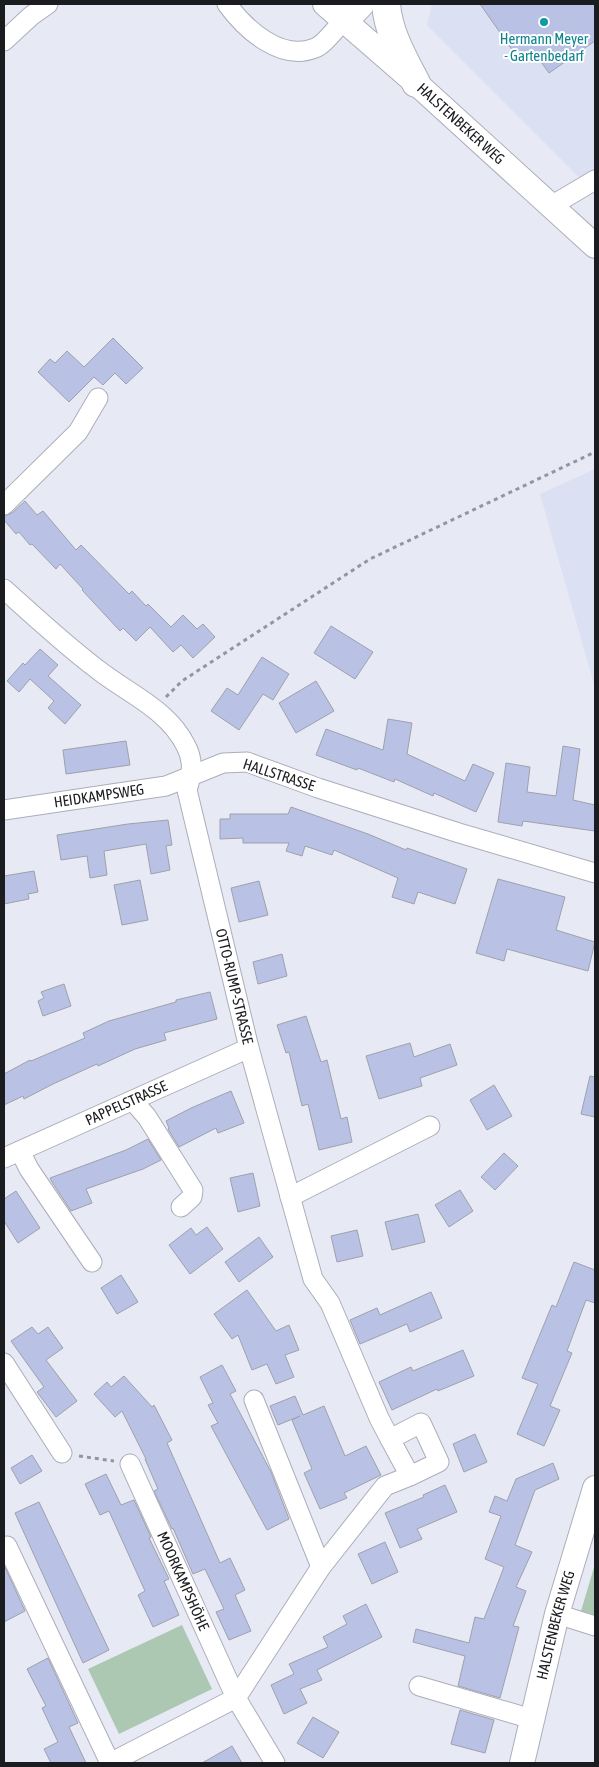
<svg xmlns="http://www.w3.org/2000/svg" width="599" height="1767" font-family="'Asap Condensed',sans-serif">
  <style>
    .built { fill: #dbe0f2 }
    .green { fill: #acc8b2 }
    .building { fill: #b9c2e5; stroke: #9ea1ac }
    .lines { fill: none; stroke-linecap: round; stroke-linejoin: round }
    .minor-casing { stroke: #abaeb9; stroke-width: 21 }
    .major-casing { stroke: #abaeb9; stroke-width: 26 }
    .highway-casing { stroke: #abaeb9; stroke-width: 30 }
    .path { stroke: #94969e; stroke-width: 3; stroke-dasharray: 4 4; stroke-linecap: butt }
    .minor { stroke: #fff; stroke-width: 19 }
    .major { stroke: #fff; stroke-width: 24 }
    .highway { stroke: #fff; stroke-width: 28 }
    .culture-dot { fill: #0f9aa8; stroke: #fff; stroke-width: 2 }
    .labels { text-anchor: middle; stroke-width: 4; stroke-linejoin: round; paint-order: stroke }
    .culture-label { font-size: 15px; fill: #0d838f; stroke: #fff }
    .street-label { font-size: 15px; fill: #1b1c20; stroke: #fff }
  </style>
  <rect width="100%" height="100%" fill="#e7eaf5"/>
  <g class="built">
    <polygon points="432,4 595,4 595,193 427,25"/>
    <polygon points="595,469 595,688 540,494"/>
  </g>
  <g class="green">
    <polygon points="595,1564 595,1615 581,1611"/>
    <polygon points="182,1625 212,1689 119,1734 88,1669"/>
  </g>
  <g class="building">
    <polygon points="480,4 595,4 595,41 549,73 534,52 520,61"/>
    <polygon points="113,338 143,368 126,384 115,373 103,385 94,377 69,402 38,372 50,359 55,363 67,351 84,367"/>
    <polygon points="25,501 37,515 43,511 76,550 81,545 129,594 132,591 146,606 148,604 171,627 183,615 197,629 203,624 215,637 193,658 181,645 173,652 150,627 136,641 123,628 120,631 82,590 83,589 60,564 56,569 32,544 30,545 19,532 16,534 4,520 4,516 12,513"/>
    <polygon points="331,626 373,652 355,679 314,653"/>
    <polygon points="40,649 58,665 48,676 81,705 65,724 48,708 54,701 30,679 19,692 7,681 23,663 25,665"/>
    <polygon points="262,657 289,674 273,700 263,694 239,730 211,711 227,688 238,695"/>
    <polygon points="316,681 334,711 296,733 279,703"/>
    <polygon points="388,719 412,723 407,754 465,781 473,764 494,773 476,812 434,793 433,796 395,779 394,782 358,768 357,770 316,755 326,729 383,750"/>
    <polygon points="126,741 130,765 66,774 63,750"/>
    <polygon points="563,746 580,749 573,800 595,805 595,831 523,821 522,826 498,822 506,763 530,767 527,792 556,796"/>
    <polygon points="291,807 368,834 406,850 407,848 467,869 455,904 418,892 414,904 392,897 398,878 334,850 332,855 305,846 302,856 286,851 289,843 243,843 243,838 220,839 220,819 230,819 230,814 288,814"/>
    <polygon points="168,820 172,845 166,846 170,870 151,874 146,844 104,851 107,875 90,878 87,856 61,860 57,835 128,824"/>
    <polygon points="34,871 38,892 28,894 29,899 4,904 4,876"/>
    <polygon points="498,879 565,897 556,930 595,942 588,971 507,949 504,961 476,953"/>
    <polygon points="140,880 148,920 122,925 114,885"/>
    <polygon points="259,881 268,915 239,922 231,888"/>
    <polygon points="282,954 287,976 258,984 253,962"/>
    <polygon points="64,984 71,1006 43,1016 38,1001 44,998 41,992"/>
    <polygon points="210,992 217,1019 164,1033 166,1040 135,1049 98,1066 97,1064 53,1084 24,1099 23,1096 4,1105 4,1074 30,1060 31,1061 85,1038 83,1033 109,1021 176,1002 176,1000"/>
    <polygon points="306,1016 321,1062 327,1060 341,1119 347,1117 352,1142 319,1150 308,1104 302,1106 289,1052 286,1053 277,1025"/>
    <polygon points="410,1043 414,1057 450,1044 457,1065 420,1078 422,1086 379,1099 366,1056"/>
    <polygon points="590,1076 595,1077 595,1117 581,1114"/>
    <polygon points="494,1085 512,1116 487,1130 470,1100"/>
    <polygon points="231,1091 244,1123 218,1133 216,1128 179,1147 168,1129 169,1128 166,1121 191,1108"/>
    <polygon points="148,1139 161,1160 143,1169 86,1189 92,1203 71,1211 52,1182 50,1178 126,1150"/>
    <polygon points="504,1153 518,1166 495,1190 481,1177"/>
    <polygon points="253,1173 260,1206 238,1212 230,1178"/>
    <polygon points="460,1190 473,1211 449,1227 435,1205"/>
    <polygon points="16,1191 40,1228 18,1243 4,1221 4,1199"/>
    <polygon points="418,1214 425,1242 392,1250 385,1222"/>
    <polygon points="207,1227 223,1249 190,1274 169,1245 191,1228 196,1235"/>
    <polygon points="357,1230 363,1256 337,1262 331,1236"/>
    <polygon points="259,1237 273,1257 239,1282 225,1262"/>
    <polygon points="574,1262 595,1270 595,1303 586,1300 567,1351 572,1353 550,1406 560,1410 544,1446 517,1434 538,1384 522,1378 552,1305 556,1307"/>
    <polygon points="121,1275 138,1302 117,1314 101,1288"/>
    <polygon points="247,1290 276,1331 289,1325 299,1350 285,1355 294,1377 276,1384 267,1364 252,1370 238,1335 232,1339 214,1314"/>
    <polygon points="431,1292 442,1318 410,1332 407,1324 360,1344 350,1320 377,1308 380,1315"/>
    <polygon points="32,1327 38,1334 48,1327 63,1348 46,1360 77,1401 56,1417 37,1392 44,1387 11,1341"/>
    <polygon points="463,1350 474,1376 438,1391 437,1389 392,1410 379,1382 411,1367 413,1371"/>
    <polygon points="222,1365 236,1391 230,1394 271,1472 289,1519 267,1530 211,1426 218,1423 208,1405 213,1403 200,1377"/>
    <polygon points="124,1376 152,1407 154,1405 172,1440 167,1443 220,1563 230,1558 245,1590 235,1595 251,1631 229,1640 216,1612 224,1609 205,1569 193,1574 173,1528 172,1529 154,1491 158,1489 145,1459 146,1459 122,1411 115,1417 94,1394 107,1382 111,1387"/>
    <polygon points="295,1396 303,1415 324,1406 345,1456 366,1446 381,1475 344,1493 347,1498 320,1509 304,1473 312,1469 292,1420 300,1416 278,1425 270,1406"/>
    <polygon points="475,1434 487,1462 464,1472 453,1444"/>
    <polygon points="32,1455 42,1471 20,1484 11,1468"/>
    <polygon points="553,1463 559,1479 535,1490 515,1545 532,1552 516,1587 526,1591 513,1626 519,1627 500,1698 458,1686 465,1656 413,1642 416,1629 469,1643 475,1617 484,1619 504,1567 485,1559 501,1516 489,1512 495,1496 507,1501 516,1479"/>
    <polygon points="106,1474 121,1505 134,1500 151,1537 149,1538 169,1579 164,1581 179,1615 153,1627 138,1595 145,1591 109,1511 100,1515 85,1484"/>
    <polygon points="445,1485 457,1512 417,1529 422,1539 400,1548 385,1513 424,1497 423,1495"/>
    <polygon points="39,1502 109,1650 83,1663 15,1513"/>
    <polygon points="385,1542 398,1572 372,1584 358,1554"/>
    <polygon points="4,1565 25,1611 4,1622"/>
    <polygon points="366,1604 382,1637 317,1670 322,1680 300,1689 307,1703 284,1714 271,1685 294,1674 289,1664 328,1647 323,1637 347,1624 343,1616"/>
    <polygon points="48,1658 78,1723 69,1727 86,1763 51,1763 44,1749 58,1742 42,1708 46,1706 27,1669"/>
    <polygon points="460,1710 494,1720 485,1753 451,1744"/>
    <polygon points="313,1717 339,1732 323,1758 297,1743"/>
    <polygon points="232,1746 242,1763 202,1763"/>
  </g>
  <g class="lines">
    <g class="minor-casing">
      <g id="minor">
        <path d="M227 4C245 29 281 62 315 48 324 45 336 28 343 21"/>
        <polyline points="4,41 31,16 48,4"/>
        <polyline points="551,206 595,180"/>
        <polyline points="4,505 78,432 98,398"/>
        <path id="s1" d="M4 589C34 616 64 644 97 669 127 693 168 709 186 746 194 761 192 775 187 790L249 1048 313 1279 330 1303 379 1418 390 1439"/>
        <path id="s2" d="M4 810 166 786 223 763 247 762 318 788 459 833 595 873"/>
        <polyline points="133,1101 147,1117 193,1190 192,1197 181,1207"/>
        <polyline points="20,1151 29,1169 92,1262"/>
        <path id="s3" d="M4 1158 249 1048"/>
        <polyline points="290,1197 430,1126"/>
        <polyline points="4,1363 62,1453"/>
        <polyline points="254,1400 321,1567"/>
        <polyline points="7,1546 110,1763 236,1698 130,1464"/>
        <polyline points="557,1614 595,1626"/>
        <polyline points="419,1686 532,1719"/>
        <polyline points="275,1763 236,1698 321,1567 385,1486 410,1476 439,1462 421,1423 390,1439 410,1476"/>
      </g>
    </g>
    <g class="major-casing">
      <g id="major">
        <path id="s4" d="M325 4 416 83 595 246"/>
        <path id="s5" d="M522 1763 557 1614 595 1488"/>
      </g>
    </g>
    <g class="highway-casing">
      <g id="highway">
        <path d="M386 4C388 32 403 58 416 83"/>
        <polyline points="343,21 360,4"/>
      </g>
    </g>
    <g class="path">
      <polyline points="166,697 182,681 370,559 595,452"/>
      <polyline points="79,1456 114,1461"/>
    </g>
    <use href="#minor" class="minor"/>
    <use href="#major" class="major"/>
    <use href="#highway" class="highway"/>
  </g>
  <circle class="culture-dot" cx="544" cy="22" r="5"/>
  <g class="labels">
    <g class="culture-label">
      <text x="544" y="44">Hermann Meyer<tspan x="544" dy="17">- Gartenbedarf</tspan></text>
    </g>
    <g class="street-label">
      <text dy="5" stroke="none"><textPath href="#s4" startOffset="181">HALSTENBEKER WEG</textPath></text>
      <text transform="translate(279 775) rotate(18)" y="5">HALLSTRASSE</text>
      <text dy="5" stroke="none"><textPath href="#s2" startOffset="96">HEIDKAMPSWEG</textPath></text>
      <text dy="5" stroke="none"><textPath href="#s1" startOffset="489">OTTO-RUMP-STRASSE</textPath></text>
      <text dy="5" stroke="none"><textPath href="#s3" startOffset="134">PAPPELSTRASSE</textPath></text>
      <text transform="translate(183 1581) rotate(66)" y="5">MOORKAMPSHÖHE</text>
      <text dy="5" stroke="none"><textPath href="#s5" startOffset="142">HALSTENBEKER WEG</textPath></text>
    </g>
  </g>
  <rect width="599" height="1767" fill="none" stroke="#1b1c20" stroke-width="10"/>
</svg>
